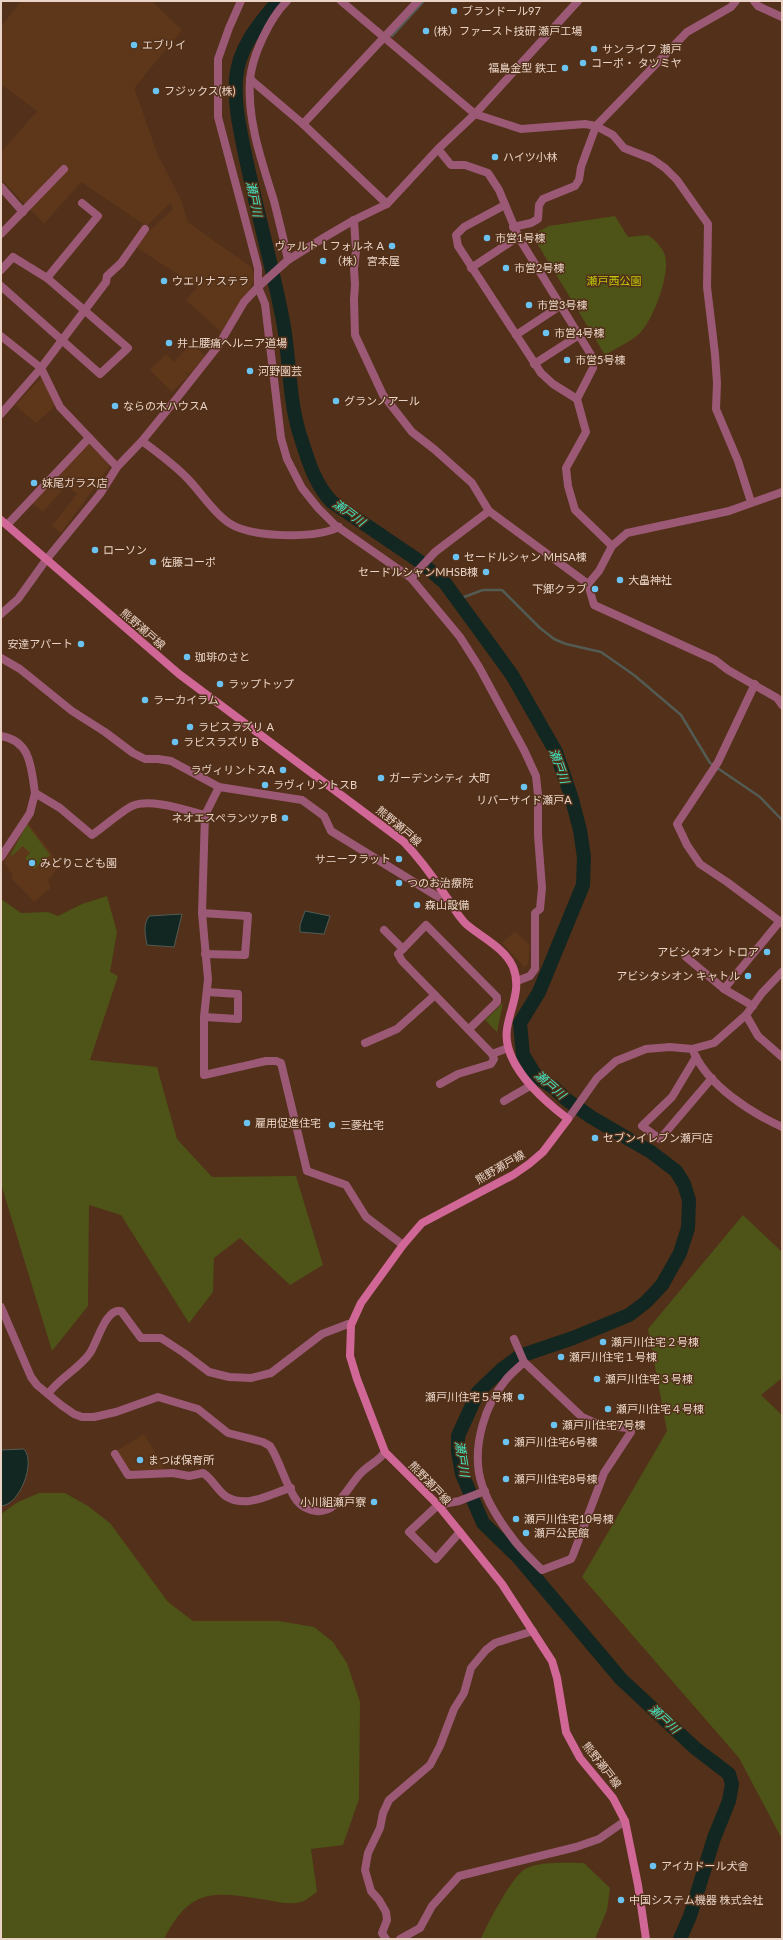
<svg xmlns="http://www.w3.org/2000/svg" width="783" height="1940" font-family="Lato,'Noto Sans JP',sans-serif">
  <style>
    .built { fill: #5e361a }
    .green { fill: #4e5317 }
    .water { fill: #122721; stroke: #535b53 }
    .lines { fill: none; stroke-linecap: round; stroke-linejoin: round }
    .stream { stroke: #535b53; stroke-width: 2.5 }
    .river { stroke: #122721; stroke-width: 14 }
    .minor { stroke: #9b5975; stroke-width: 8 }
    .tertiary { stroke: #9b5975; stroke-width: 8 }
    .secondary { stroke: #d06796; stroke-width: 8 }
    .poi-dot { fill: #6bc3f2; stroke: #523019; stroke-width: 1.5 }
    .labels { text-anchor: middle; stroke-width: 3; stroke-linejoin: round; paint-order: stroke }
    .poi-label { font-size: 11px; fill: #ead4c7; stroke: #523019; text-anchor: start }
    .park-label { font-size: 11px; fill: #bec907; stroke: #523019 }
    .street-label { font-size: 11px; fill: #ead4c7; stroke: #523019 }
    .water-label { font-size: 12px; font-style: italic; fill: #42e6c1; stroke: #523019 }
  </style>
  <rect width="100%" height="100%" fill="#523019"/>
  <g class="built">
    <polygon points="21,1 152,1 182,30 135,87 135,90 157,153 181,200 188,222 251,267 255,279 232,322 222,333 186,300 197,287 136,247 151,229 173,209 171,203 146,226 81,182 44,224 1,179 1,152 37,111 1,84 1,27"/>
    <polygon points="191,343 205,356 189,375 180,367 188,376 172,392 150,370 166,354 174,362"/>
    <polygon points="42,377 55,406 36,423 15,405"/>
    <polygon points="90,442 112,463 61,533 52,526 77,494 67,485 43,512 32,503"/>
    <polygon points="28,823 60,864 48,881 51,888 34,902 12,879 12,874 4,862"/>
    <polygon points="515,931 530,946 528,964 525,968 502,943"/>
    <polygon points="144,1434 165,1469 126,1471 116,1451"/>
  </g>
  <g class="green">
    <path d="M615 216 628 237 648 235C656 241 666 250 666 262 667 281 653 321 639 334 631 341 615 349 605 355L532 235 549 226Z"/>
    <polygon points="27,824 50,855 34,869 25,858 30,853 23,846 12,856 11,854"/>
    <polygon points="107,896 117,932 110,972 118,976 90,1060 157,1067 177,1139 212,1177 296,1176 323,1265 290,1285 240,1238 214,1258 213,1292 189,1323 121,1215 89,1205 88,1306 52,1351 1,1184 1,899 21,913 48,912 58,916 82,904"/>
    <polygon points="503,1003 497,1032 485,1020"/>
    <polygon points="743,1215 782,1252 782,1378 761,1395 782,1415 782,1839 739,1758 582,1577 667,1431 648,1329"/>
    <path d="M39 1493H65L88 1506 110 1523 168 1602 193 1621H279L314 1627 333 1642 347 1663 360 1702 359 1799 343 1845 311 1849 317 1892C312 1895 306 1901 301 1902 291 1905 277 1902 267 1900 215 1892 191 1886 164 1939H1V1514L18 1502Z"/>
    <path d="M584 1863 610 1888 607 1910 595 1939H481C487 1924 512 1877 525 1869 538 1861 569 1863 584 1863Z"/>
  </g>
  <g class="water">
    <polygon points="305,911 330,916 324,934 300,932 300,925"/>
    <path d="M182 914 174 947 147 945C145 934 143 925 149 916Z"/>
    <path d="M24 1449C36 1462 20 1505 1 1506V1450Z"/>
  </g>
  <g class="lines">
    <g class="stream">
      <polyline points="392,36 424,1"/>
      <polyline points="461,606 464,597 483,590 502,590 540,628 554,639 566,644 601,652 634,675 681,715 710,763 760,797 782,820"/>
    </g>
    <path class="river" d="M278 1C259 24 238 48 236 79 234 103 240 130 245 154 256 208 271 261 282 316 290 354 288 395 299 432 307 457 314 484 332 502L419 561 445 583 512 675 556 752 571 796 580 830 584 857 583 885 539 992 520 1023 523 1055 536 1076 553 1087 567 1100 591 1117 651 1152 676 1171 684 1184 689 1200 688 1228 680 1253 662 1285 646 1302 629 1315 573 1338 520 1356 501 1370 478 1392 458 1436V1452L462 1474 483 1523 518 1557 621 1679 695 1748 729 1774 732 1784 729 1801 714 1838 690 1916 680 1939"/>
    <g class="minor">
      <polyline points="241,1 229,28 218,59 218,117 258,268 258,287 265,304 281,438 287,459 302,488 318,508 335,525 411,578 460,637 479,667 524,750 536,776 538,795 538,835 542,888 540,909 535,913 535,969 530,976 517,981"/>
      <path d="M287 1C270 18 252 55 250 80 247 121 262 162 274 201 279 221 284 240 288 260"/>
      <polyline points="341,1 475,114 521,129 585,124 596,126 613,135 624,148 652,159 665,168 677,180 708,224 707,287 715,354 717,383 716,409 738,461 751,502"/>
      <polyline points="754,1 758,6 782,17"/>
      <polyline points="250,79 303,124 387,204"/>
      <polyline points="303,124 418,1"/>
      <polyline points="438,149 451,165 465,165 488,173 499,190 519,238 593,358 593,368 577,399 586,432 566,468 568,486 575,510 612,546"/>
      <polyline points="1,187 23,212"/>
      <polyline points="505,205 464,227 456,235 458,246 541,373 553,384 577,399"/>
      <polyline points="354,220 356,251 354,269 355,285 354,299 355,335 383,395 412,432 434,449 472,483 489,511 588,584 594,605 715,660 728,670 777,698 782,705"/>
      <polyline points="513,227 531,223 538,219 539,205 543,199 575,186 579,180 581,167 596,126 687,32 731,7 736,1"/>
      <polyline points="1,234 64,169"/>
      <polyline points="471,268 515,239"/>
      <polyline points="1,270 13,257 47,278 128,348 100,374 1,286"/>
      <polyline points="47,278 98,216 82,203"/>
      <polyline points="516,335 557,308"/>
      <polyline points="1,336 41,368 60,407 117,467"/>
      <polyline points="534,364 576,337"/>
      <polyline points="1,414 41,368 106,282 107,276 121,263 145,229"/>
      <path d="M142 441C157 452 172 463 185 476 200 490 211 511 229 523 252 538 315 539 339 527"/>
      <polyline points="7,525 89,438"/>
      <polyline points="411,578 435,552 489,511"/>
      <polyline points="588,584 599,571 612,546 627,533 729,511 782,492"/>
      <polyline points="1,614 18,599 46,560"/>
      <polyline points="1,658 20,669 72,711 105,732 133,753 145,759 158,759 171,761 219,787 302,800 324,816 331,831 440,898 448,899"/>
      <polyline points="755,684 718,762 677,824 687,845 700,864 727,882 782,923"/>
      <path d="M1 736C31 741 31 767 35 793"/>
      <polyline points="219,787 205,815 202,913 208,979 204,1017 204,1075 266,1061 276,1061 281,1063 307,1171 346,1185 366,1217 403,1245"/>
      <path d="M1 857 30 813 35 793 60 808 92 835C102 828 122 811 132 806 151 798 185 810 205 815"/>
      <polyline points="202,913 248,916 245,955 205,954"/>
      <polyline points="384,930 403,949"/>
      <polyline points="686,957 724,989 753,1006"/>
      <polyline points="724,989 780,921"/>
      <polyline points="746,1015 758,1036 782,1057"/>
      <polyline points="204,1017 238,1019 238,994 207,992"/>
      <polyline points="469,1029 497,1002 497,997 426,925 398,954 402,961 492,1054 508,1048"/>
      <polyline points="365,1043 397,1029 435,995"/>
      <path d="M694 1053C709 1086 750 1112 782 1127"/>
      <polyline points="696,1057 672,1097 642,1126 660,1139 712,1078"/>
      <polyline points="440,1084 458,1074 491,1064 494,1059 492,1054"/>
      <polyline points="504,1101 530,1086"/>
      <path d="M1 1307 31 1377 37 1385 61 1405 74 1414 82 1417H94L116 1412 158 1397 198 1409 228 1433 263 1442 270 1446C281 1463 285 1485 297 1501 302 1507 308 1510 316 1511 338 1514 348 1485 362 1472 370 1464 379 1461 385 1452"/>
      <path d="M514 1339 524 1362 582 1417 600 1425 628 1428 631 1432 604 1473 573 1555 571 1559 542 1570C531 1559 519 1548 511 1536 498 1519 483 1495 479 1473 474 1443 485 1405 505 1381 510 1374 518 1368 524 1362"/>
      <path d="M48 1394C59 1378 79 1369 90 1353 97 1343 106 1307 121 1311L141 1338H161L184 1353 209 1372 229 1377 251 1378 271 1373 322 1334 348 1324 351 1325"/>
      <path d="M115 1454 128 1475 173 1473 189 1476 203 1473C213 1479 218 1492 227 1497 249 1509 270 1493 291 1488"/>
      <polyline points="460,1532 436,1559 409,1532 438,1505 459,1501 485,1491"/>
      <polyline points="386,1939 382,1933 387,1920 386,1912 379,1900 371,1891 365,1870 368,1853 380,1828 383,1813 389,1800 430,1765 440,1746 454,1709 464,1693 471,1668 486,1650 495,1643 533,1631"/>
      <polyline points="400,1939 420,1928 432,1906 459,1876 576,1847 599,1839 625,1821"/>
    </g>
    <g class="tertiary">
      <polyline points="46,560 100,494 117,467 142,441 177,398 218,346 244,302 258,287 288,260 325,237 354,220 387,204 438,149 475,114 578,1"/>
      <polyline points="568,1119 597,1078 616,1061 646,1049 670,1047 692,1049 714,1043 746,1015 762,993 782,972"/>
    </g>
    <path class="secondary" d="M1 520 179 674 404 842C419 858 431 874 443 892 451 903 456 914 466 924 481 937 505 948 513 967 522 989 510 1008 507 1029 502 1064 543 1100 568 1119L543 1152 529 1164 513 1175 422 1223 403 1245 361 1303 351 1325 350 1356 357 1379 385 1452 438 1505 502 1584 552 1661 557 1678 566 1732 580 1758 613 1798 625 1821 638 1885 646 1939"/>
  </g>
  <g class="poi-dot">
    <circle cx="454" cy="11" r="4"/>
    <circle cx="426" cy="31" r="4"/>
    <circle cx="134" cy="45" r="4"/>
    <circle cx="594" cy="49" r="4"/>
    <circle cx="583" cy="63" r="4"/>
    <circle cx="565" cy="68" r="4"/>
    <circle cx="156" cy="91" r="4"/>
    <circle cx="495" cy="157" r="4"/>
    <circle cx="487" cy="238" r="4"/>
    <circle cx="392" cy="246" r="4"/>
    <circle cx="323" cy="261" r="4"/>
    <circle cx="506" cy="268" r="4"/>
    <circle cx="164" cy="281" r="4"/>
    <circle cx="529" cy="305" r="4"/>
    <circle cx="546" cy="333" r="4"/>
    <circle cx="169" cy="343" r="4"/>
    <circle cx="567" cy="360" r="4"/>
    <circle cx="250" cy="371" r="4"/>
    <circle cx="336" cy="401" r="4"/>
    <circle cx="115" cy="406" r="4"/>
    <circle cx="34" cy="483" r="4"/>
    <circle cx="95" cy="550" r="4"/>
    <circle cx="456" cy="557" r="4"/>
    <circle cx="153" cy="562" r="4"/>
    <circle cx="486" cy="572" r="4"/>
    <circle cx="620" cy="580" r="4"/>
    <circle cx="595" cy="589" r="4"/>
    <circle cx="81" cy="644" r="4"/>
    <circle cx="187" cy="657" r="4"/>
    <circle cx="220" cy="684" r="4"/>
    <circle cx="145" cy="700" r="4"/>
    <circle cx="190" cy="727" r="4"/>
    <circle cx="175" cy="742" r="4"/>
    <circle cx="283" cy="770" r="4"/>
    <circle cx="381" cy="778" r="4"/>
    <circle cx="265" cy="785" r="4"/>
    <circle cx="524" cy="787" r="4"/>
    <circle cx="285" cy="818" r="4"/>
    <circle cx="399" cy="859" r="4"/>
    <circle cx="32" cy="863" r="4"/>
    <circle cx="399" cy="883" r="4"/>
    <circle cx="417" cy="905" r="4"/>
    <circle cx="767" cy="952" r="4"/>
    <circle cx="748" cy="976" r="4"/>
    <circle cx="247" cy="1123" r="4"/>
    <circle cx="332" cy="1125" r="4"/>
    <circle cx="595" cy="1138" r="4"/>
    <circle cx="603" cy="1342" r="4"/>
    <circle cx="561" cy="1357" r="4"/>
    <circle cx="597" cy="1379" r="4"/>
    <circle cx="521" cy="1397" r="4"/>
    <circle cx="608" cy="1409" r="4"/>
    <circle cx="554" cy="1425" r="4"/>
    <circle cx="506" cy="1442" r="4"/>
    <circle cx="140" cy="1460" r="4"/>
    <circle cx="506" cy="1479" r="4"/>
    <circle cx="374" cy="1502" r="4"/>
    <circle cx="516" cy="1519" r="4"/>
    <circle cx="526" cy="1533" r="4"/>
    <circle cx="653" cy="1866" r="4"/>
    <circle cx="621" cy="1900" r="4"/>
  </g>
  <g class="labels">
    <g class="poi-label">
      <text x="462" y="15">ブランドール97</text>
      <text x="434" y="35">(株）ファースト技研 瀬戸工場</text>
      <text x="142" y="49">エブリイ</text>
      <text x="602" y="53">サンライフ 瀬戸</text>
      <text x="591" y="67">コーポ・ タツミヤ</text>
      <text x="557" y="72" text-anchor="end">福島金型 鉄工</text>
      <text x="164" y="95">フジックス(株)</text>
      <text x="503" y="161">ハイツ小林</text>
      <text x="495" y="242">市営1号棟</text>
      <text x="384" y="250" text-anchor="end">ヴァルトｌフォルネ A</text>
      <text x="331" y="265">（株） 宮本屋</text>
      <text x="514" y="272">市営2号棟</text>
      <text x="172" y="285">ウエリナステラ</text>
      <text x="537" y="309">市営3号棟</text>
      <text x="554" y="337">市営4号棟</text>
      <text x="177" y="347">井上腰痛ヘルニア道場</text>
      <text x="575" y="364">市営5号棟</text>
      <text x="258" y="375">河野園芸</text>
      <text x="344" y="405">グランノアール</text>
      <text x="123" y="410">ならの木ハウスA</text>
      <text x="42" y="487">妹尾ガラス店</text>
      <text x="103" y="554">ローソン</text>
      <text x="464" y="561">セードルシャン MHSA棟</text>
      <text x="161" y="566">佐藤コーポ</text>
      <text x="478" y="576" text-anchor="end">セードルシャンMHSB棟</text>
      <text x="628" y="584">大畠神社</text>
      <text x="587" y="593" text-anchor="end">下郷クラブ</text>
      <text x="73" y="648" text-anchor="end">安達アパート</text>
      <text x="195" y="661">珈琲のさと</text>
      <text x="228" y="688">ラップトップ</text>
      <text x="153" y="704">ラーカイラム</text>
      <text x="198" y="731">ラビスラズリ A</text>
      <text x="183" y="746">ラビスラズリ B</text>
      <text x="275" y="774" text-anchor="end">ラヴィリントスA</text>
      <text x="389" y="782">ガーデンシティ 大町</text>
      <text x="273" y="789">ラヴィリントスB</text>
      <text x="524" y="804" text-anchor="middle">リバーサイド瀬戸A</text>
      <text x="277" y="822" text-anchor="end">ネオエスペランツァB</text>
      <text x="391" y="863" text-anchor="end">サニーフラット</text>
      <text x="40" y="867">みどりこども園</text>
      <text x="407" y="887">つのお治療院</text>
      <text x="425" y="909">森山設備</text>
      <text x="759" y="956" text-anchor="end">アビシタオン トロア</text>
      <text x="740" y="980" text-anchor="end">アビシタシオン キャトル</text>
      <text x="255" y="1127">雇用促進住宅</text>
      <text x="340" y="1129">三菱社宅</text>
      <text x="603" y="1142">セブンイレブン瀬戸店</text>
      <text x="611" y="1346">瀬戸川住宅２号棟</text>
      <text x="569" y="1361">瀬戸川住宅１号棟</text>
      <text x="605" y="1383">瀬戸川住宅３号棟</text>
      <text x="513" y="1401" text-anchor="end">瀬戸川住宅５号棟</text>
      <text x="616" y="1413">瀬戸川住宅４号棟</text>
      <text x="562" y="1429">瀬戸川住宅7号棟</text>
      <text x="514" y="1446">瀬戸川住宅6号棟</text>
      <text x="148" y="1464">まつば保育所</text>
      <text x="514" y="1483">瀬戸川住宅8号棟</text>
      <text x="366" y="1506" text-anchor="end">小川組瀬戸寮</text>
      <text x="524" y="1523">瀬戸川住宅10号棟</text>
      <text x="534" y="1537">瀬戸公民館</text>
      <text x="661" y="1870">アイカドール犬舎</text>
      <text x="629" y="1904">中国システム機器 株式会社</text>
    </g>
    <g class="park-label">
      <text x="614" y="285">瀬戸西公園</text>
    </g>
    <g class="street-label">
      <text transform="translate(143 629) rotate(41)" y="4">熊野瀬戸線</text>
      <text transform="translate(399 826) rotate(40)" y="4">熊野瀬戸線</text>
      <text transform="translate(500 1167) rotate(-30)" y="4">熊野瀬戸線</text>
      <text transform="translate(430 1483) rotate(46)" y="4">熊野瀬戸線</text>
      <text transform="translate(602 1765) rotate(52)" y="4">熊野瀬戸線</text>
    </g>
    <g class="water-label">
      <text transform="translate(254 199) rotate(78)" y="4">瀬戸川</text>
      <text transform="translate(349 513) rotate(36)" y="4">瀬戸川</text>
      <text transform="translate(559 766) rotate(70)" y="4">瀬戸川</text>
      <text transform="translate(550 1085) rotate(41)" y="4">瀬戸川</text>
      <text transform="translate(462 1459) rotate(81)" y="4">瀬戸川</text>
      <text transform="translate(664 1719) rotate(43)" y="4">瀬戸川</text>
    </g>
  </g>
  <rect width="783" height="1940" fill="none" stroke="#ead4c7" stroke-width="4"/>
</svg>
